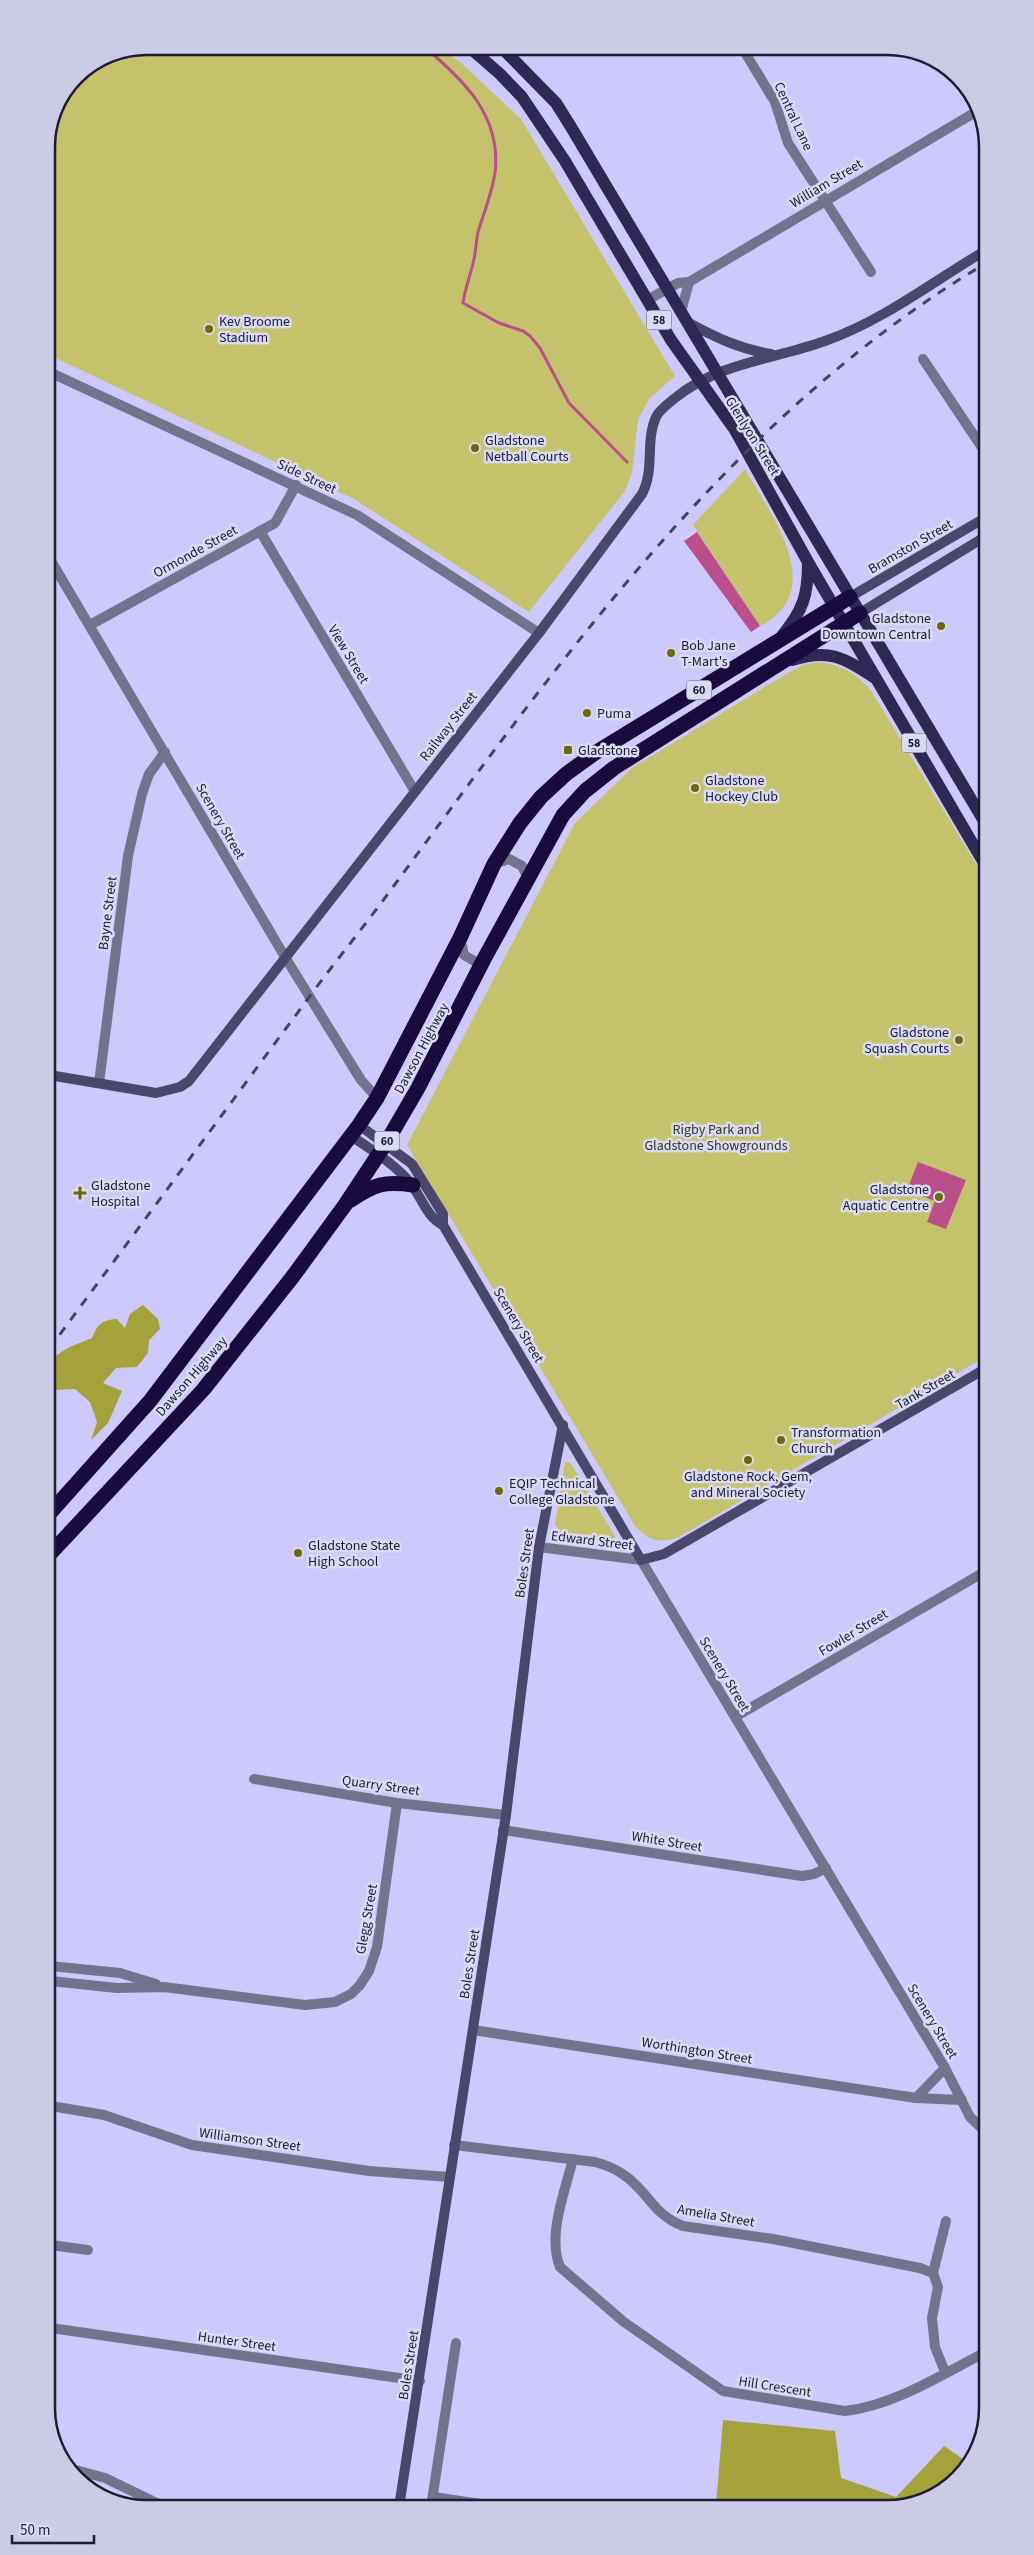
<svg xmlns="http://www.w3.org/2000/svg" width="1034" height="2555" font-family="'Source Sans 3',sans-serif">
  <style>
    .green { fill: #c4c36b }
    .forest { fill: #a4a23a }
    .water { fill: #bb4f8c }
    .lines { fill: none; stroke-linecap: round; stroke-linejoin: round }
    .stream { stroke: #bb4f8c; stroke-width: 3 }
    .street { stroke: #74738d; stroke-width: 10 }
    .secondary { stroke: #4a476b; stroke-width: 10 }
    .primary { stroke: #2e2853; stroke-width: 12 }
    .highway { stroke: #190c3d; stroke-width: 15 }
    .rail { stroke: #464361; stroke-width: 3; stroke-dasharray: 9 9; stroke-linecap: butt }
    .poi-dot { fill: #6d6a06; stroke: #dbdaf4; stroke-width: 2 }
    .labels { text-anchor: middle; stroke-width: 5; stroke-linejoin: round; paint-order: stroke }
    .shield { fill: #dbdaf4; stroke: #57546d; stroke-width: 1 }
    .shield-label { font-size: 12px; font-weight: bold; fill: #1e1b33 }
    .street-label { font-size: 14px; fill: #1e1b33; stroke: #dbdaf4 }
    .poi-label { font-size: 14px; fill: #1e1b33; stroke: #dbdaf4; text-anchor: start }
    .park-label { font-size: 14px; fill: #36361f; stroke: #dbdaf4 }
    .rim { fill: none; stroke: #1e1b33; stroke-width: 2.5 }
  </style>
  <rect width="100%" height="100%" fill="#cdc9fd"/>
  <g class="green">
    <polygon points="147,46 435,46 459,61 521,119 675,376 649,399 638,420 632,473 625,491 529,612 354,499 47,354 46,141 54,108 76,76 109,54"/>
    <path d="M745 469C770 514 830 590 760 626L693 525Z"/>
    <path d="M819 662C843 665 857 674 872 692L984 877 985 1357 679 1537C660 1544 649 1541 635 1526L407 1145 575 823 632 768 781 677 803 665Z"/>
    <polygon points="565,1462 570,1462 573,1467 615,1536 613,1543 562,1536 555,1524"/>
  </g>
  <g class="forest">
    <path d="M143 1305 158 1319 160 1329 149 1340 148 1353 137 1367 116 1368 103 1383 122 1391 108 1423 91 1440 97 1422 90 1402 75 1389 54 1390 49 1393C49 1386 47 1373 49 1366 54 1351 80 1343 92 1338 98 1324 101 1320 117 1319L125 1328 130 1314Z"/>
    <polygon points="723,2420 835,2431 841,2478 896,2497 944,2446 969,2463 965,2470 919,2503 716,2505"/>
  </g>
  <g class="water">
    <polygon points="697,532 760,626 751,632 684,541"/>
    <polygon points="918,1162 966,1180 946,1229 927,1222 935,1201 907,1190"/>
  </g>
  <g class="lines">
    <path class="stream" d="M423 46C463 79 502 116 495 173 492 193 484 212 478 232 476 241 476 250 474 259 471 274 465 288 463 303L499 323 523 331 530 336 540 348 569 403 627 462"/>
    <g class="street">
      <polyline points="741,46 775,102 788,143 871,272"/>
      <polyline points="647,300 678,283 689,282 979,110"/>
      <polyline points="681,312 689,282"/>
      <polyline points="923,359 983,449"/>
      <polyline points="47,371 357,515 539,633"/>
      <polyline points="260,531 414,790"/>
      <polyline points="47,554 285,957 361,1080 377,1098"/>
      <polyline points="90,625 275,523 296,485"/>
      <polyline points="494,864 509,859 522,866 528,878"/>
      <polyline points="460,938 464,955 476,962 484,959"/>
      <polyline points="99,1083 128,856 142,794 149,774 165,752"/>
      <polyline points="539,1547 641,1560 945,2068 970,2117 987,2133"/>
      <polyline points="735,1717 986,1571"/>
      <polyline points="254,1779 397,1803 506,1815"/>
      <polyline points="503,1830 802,1876 814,1874 826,1868"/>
      <polyline points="50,1966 120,1973 156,1984"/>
      <polyline points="51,1981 117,1988 164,1987 305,2005 335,2002 351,1994 360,1985 369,1971 377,1947 397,1803"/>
      <polyline points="473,2030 916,2098 962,2100"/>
      <polyline points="916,2098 945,2068"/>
      <polyline points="51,2106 104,2115 192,2145 369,2171 449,2177"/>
      <path d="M454 2145 595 2162C606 2165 615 2168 624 2175 648 2191 653 2215 683 2226L773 2239 920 2268 933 2273"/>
      <path d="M573 2159C565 2191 547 2236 560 2267L624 2322 723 2391 845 2411C894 2406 944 2373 988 2351"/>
      <polyline points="51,2245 88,2250"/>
      <polyline points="51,2328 420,2381"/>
      <polyline points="945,2372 935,2347 932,2318 938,2287 933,2273 946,2221"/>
      <polyline points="72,2469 105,2478 167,2508"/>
      <polyline points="434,2497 493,2506"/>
      <polyline points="431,2507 456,2343"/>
    </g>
    <g class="secondary">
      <path d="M687 322C715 337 739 349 771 354"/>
      <polyline points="850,597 983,519"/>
      <polyline points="860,613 983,538"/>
      <path d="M49 1075 156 1093 180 1087 189 1081 539 633 642 494C655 470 645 441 656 417 659 410 669 403 675 398 720 362 772 360 825 341 882 321 931 283 983 252"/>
      <polyline points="359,1125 412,1164 443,1214 443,1225 641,1560 664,1554 985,1369"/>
      <path d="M351 1136C371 1149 391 1162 407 1179 421 1194 425 1216 443 1225"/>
      <polyline points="399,2507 506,1815 539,1547 563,1425"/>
    </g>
    <g class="primary">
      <polyline points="468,46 500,74 522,97 565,161 671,340 735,430 808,562 984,863"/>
      <polyline points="500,46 556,103 571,127 984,821"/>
      <path d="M782 636C803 610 808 596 808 563"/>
      <path d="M792 660C830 648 844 658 875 678"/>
    </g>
    <g class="highway">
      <path d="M351 1200C375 1184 384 1181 413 1185"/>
      <polyline points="49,1514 150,1401 359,1125 377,1098 460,938 494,864 520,823 541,797 566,774 595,753 850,597"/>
      <polyline points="50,1554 203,1390 294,1275 345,1205 386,1143 418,1088 484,959 563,815 585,791 614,768 860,613"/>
    </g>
    <path class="rail" d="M49 1349C135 1233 221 1116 307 1000 334 963 363 928 390 891 561 660 732 415 983 265"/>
  </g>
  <g class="poi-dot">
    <circle cx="209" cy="329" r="5"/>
    <circle cx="475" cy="448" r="5"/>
    <circle cx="941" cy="626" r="5"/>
    <circle cx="671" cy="653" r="5"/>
    <circle cx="587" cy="713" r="5"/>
    <rect x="563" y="745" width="10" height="10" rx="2.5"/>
    <circle cx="695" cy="788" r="5"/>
    <circle cx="959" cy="1040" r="5"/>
    <path d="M77.5 1185.5h5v5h5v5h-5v5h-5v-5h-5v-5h5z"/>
    <circle cx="939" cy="1197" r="5"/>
    <circle cx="781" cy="1440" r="5"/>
    <circle cx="748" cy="1460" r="5"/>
    <circle cx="499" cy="1491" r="5"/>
    <circle cx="298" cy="1553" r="5"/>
  </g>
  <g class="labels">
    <g class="shield">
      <rect x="646.5" y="310.5" width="25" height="19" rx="4"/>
      <rect x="686.5" y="680.5" width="25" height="19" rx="4"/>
      <rect x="901.5" y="733.5" width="25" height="19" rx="4"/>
      <rect x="374.5" y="1131.5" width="25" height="19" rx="4"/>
    </g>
    <g class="shield-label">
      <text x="659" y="324">58</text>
      <text x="699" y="694">60</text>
      <text x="914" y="747">58</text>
      <text x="387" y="1145">60</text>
    </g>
    <g class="street-label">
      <text transform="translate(794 116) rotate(65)" y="5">Central Lane</text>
      <text transform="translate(826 183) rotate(-31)" y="5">William Street</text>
      <text transform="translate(753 436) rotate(58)" y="5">Glenlyon Street</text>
      <text transform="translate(307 476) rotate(25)" y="5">Side Street</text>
      <text transform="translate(910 546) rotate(-30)" y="5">Bramston Street</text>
      <text transform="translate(195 551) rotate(-29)" y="5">Ormonde Street</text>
      <text transform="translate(349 654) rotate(59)" y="5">View Street</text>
      <text transform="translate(448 726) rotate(-52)" y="5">Railway Street</text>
      <text transform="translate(221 821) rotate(60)" y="5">Scenery Street</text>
      <text transform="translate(107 913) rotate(-83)" y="5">Bayne Street</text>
      <text transform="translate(421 1048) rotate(-62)" y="5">Dawson Highway</text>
      <text transform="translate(519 1325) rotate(59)" y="5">Scenery Street</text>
      <text transform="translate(191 1376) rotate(-49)" y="5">Dawson Highway</text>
      <text transform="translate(925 1389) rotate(-30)" y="5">Tank Street</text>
      <text transform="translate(592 1540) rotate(7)" y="5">Edward Street</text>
      <text transform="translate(524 1563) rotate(-82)" y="5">Boles Street</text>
      <text transform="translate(853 1632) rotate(-31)" y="5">Fowler Street</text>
      <text transform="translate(725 1674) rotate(59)" y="5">Scenery Street</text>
      <text transform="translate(381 1785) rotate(8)" y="5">Quarry Street</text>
      <text transform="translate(667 1841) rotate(9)" y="5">White Street</text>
      <text transform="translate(366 1919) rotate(-80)" y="5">Glegg Street</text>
      <text transform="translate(469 1964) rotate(-81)" y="5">Boles Street</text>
      <text transform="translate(933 2021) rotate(59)" y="5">Scenery Street</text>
      <text transform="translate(697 2050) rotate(9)" y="5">Worthington Street</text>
      <text transform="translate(250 2139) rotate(8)" y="5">Williamson Street</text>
      <text transform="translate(716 2215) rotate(10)" y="5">Amelia Street</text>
      <text transform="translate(237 2341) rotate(8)" y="5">Hunter Street</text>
      <text transform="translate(408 2365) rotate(-81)" y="5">Boles Street</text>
      <text transform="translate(775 2386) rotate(9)" y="5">Hill Crescent</text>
    </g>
    <g class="poi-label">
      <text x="219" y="326">Kev Broome<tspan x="219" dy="16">Stadium</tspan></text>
      <text x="485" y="445">Gladstone<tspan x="485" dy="16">Netball Courts</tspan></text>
      <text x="931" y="623" text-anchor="end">Gladstone<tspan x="931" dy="16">Downtown Central</tspan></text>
      <text x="681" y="650">Bob Jane<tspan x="681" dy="16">T-Mart's</tspan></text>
      <text x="597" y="718">Puma</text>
      <text x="578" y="755">Gladstone</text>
      <text x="705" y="785">Gladstone<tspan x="705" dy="16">Hockey Club</tspan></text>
      <text x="949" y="1037" text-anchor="end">Gladstone<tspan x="949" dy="16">Squash Courts</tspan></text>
      <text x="91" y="1190">Gladstone<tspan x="91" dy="16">Hospital</tspan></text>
      <text x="929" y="1194" text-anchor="end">Gladstone<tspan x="929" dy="16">Aquatic Centre</tspan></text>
      <text x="791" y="1437">Transformation<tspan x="791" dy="16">Church</tspan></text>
      <text x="748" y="1481" text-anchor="middle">Gladstone Rock, Gem,<tspan x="748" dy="16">and Mineral Society</tspan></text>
      <text x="509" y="1488">EQIP Technical<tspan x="509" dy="16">College Gladstone</tspan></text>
      <text x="308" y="1550">Gladstone State<tspan x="308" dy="16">High School</tspan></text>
    </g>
    <g class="park-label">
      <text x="716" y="1134">Rigby Park and<tspan x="716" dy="16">Gladstone Showgrounds</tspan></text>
    </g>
  </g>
  <path d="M0 0H1034V2555H0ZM147 55H887A92 92 0 0 1 979 147V2408A92 92 0 0 1 887 2500H147A92 92 0 0 1 55 2408V147A92 92 0 0 1 147 55Z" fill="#cccbe5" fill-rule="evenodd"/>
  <path class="rim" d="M147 55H887A92 92 0 0 1 979 147V2408A92 92 0 0 1 887 2500H147A92 92 0 0 1 55 2408V147A92 92 0 0 1 147 55Z"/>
  <path d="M12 2535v8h82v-8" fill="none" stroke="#1e1b33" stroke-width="2.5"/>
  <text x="20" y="2535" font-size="15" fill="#1e1b33" stroke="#dbdaf4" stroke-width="4" paint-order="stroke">50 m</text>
</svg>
